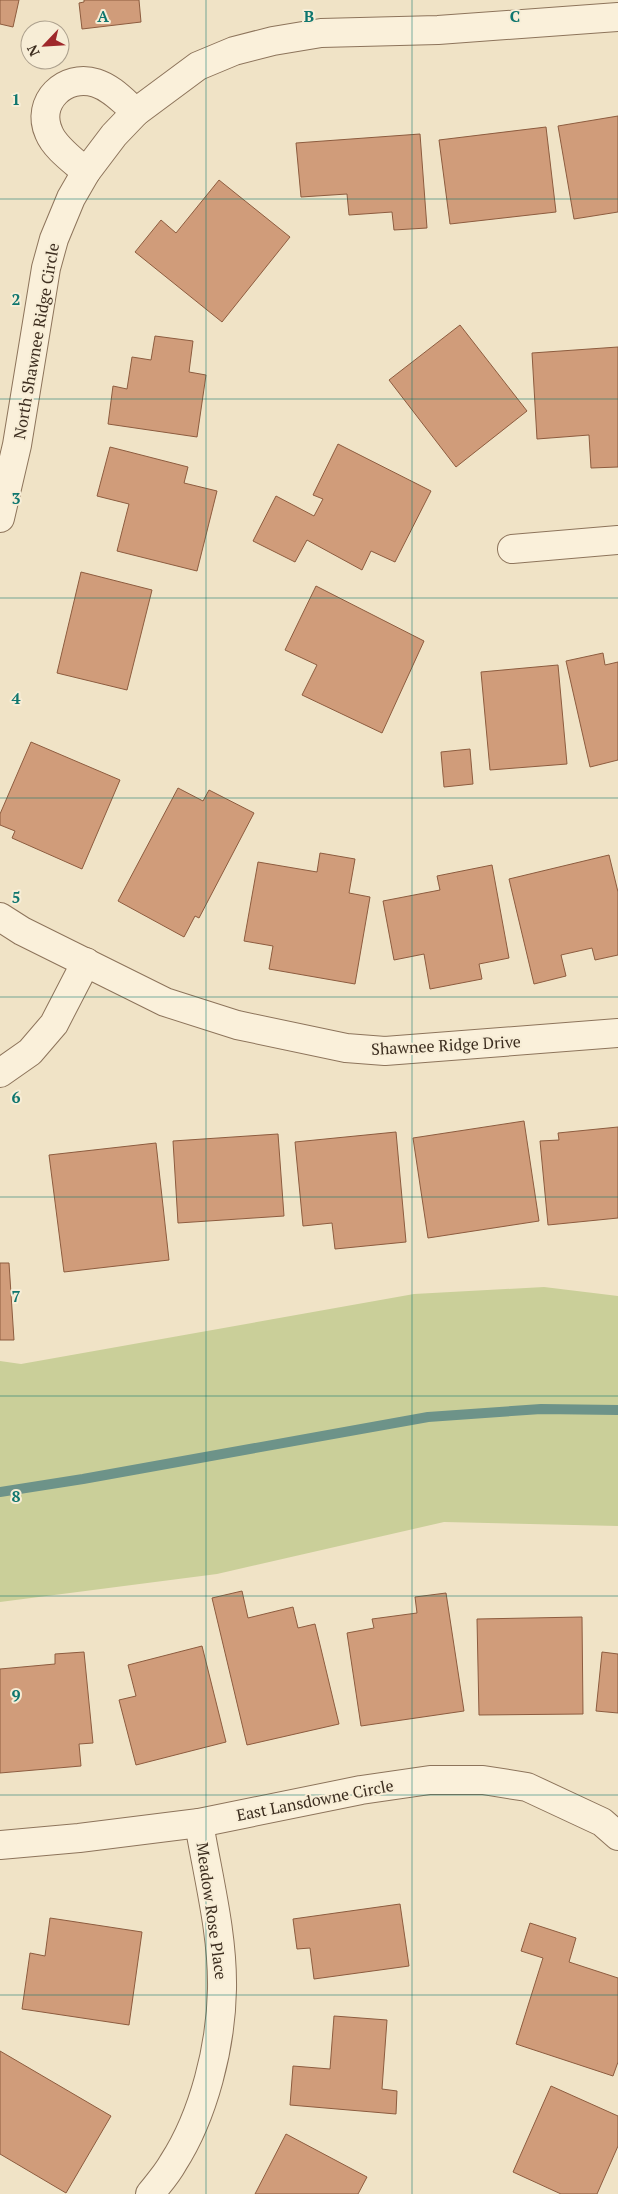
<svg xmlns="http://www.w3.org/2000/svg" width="618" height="2194" font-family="'PT Serif',serif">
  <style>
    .green { fill: #cacf99 }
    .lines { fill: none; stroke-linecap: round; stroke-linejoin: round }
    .stream { stroke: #6d9389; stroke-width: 10 }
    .building { fill: #d09c7a; stroke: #8d5c3f }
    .street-casing { stroke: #8d745b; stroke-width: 30 }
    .street { stroke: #faf0da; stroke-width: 28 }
    .grid { fill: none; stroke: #0f766e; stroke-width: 1; stroke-opacity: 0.55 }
    .labels { text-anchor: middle; stroke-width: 4; stroke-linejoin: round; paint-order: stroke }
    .street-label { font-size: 16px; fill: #3c2d1f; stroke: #f7edd6 }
    .grid-label { font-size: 16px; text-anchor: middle; font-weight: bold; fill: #0f766e; stroke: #f7edd6; stroke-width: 4; stroke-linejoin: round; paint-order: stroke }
  </style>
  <rect width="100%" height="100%" fill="#f0e3c6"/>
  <polygon class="green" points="544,1287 618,1296 618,1526 444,1522 217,1574 0,1602 0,1361 21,1364 414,1294"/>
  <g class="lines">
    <polyline class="stream" points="0,1492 83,1479 428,1417 541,1409 618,1410"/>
  </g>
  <g class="building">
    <polygon points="0,0 19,0 13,27 0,24"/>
    <polygon points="84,0 139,0 141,22 82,29 79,3 84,2"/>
    <polygon points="618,116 618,212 574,219 558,126"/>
    <polygon points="546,127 556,212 450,224 439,140"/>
    <polygon points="420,134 427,228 394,230 392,212 349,215 347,194 301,197 296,143"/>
    <polygon points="219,180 290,237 222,322 135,252 161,220 176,233"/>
    <polygon points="460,325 527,411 456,467 389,380"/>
    <polygon points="155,336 193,341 189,372 206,375 197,437 108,424 113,386 127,389 132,357 151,360"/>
    <polygon points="618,347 618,467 591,468 589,435 537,439 532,353"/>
    <polygon points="338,444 431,491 395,562 371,551 362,570 307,540 295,562 253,541 276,496 314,516 323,499 313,495"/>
    <polygon points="110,447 188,467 184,483 217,491 197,571 117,551 129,504 97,496"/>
    <polygon points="81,572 152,590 127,690 57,673"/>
    <polygon points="316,586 424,641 382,733 302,695 317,665 285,650"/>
    <polygon points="603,653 605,665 618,662 618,760 590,767 566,661"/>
    <polygon points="558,665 567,764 490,770 481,672"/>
    <polygon points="31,742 120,780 82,869 12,838 15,831 0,825 0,814"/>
    <polygon points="470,749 473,784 444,787 441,752"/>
    <polygon points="178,788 203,801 209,790 254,813 199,918 195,916 184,937 118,901"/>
    <polygon points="320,853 355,859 349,893 370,897 355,984 269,969 273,946 244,941 258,862 317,872"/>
    <polygon points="609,855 618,892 618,955 595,960 592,948 561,955 566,976 534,984 509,879"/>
    <polygon points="492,865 509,958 479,964 482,979 430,989 424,954 394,960 383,901 440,890 437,876"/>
    <polygon points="524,1121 539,1221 428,1238 413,1138"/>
    <polygon points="618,1127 618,1218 548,1225 540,1141 559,1140 558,1133"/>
    <polygon points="396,1132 406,1242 335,1249 332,1223 303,1226 295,1142"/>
    <polygon points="278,1134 284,1216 178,1223 173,1141"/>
    <polygon points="156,1143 169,1260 64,1272 49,1155"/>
    <polygon points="0,1263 9,1263 14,1340 0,1340"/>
    <polygon points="242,1591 248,1618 293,1607 298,1628 315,1624 339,1724 247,1745 212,1598"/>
    <polygon points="446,1593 464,1711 361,1726 347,1633 374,1628 372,1619 417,1613 415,1597"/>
    <polygon points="582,1617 583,1714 479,1715 477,1619"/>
    <polygon points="202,1646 226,1742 136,1765 119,1700 136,1696 128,1665"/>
    <polygon points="84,1652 93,1743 79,1744 81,1766 0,1773 0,1669 55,1664 55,1654"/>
    <polygon points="602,1652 618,1654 618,1713 596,1711"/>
    <polygon points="400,1904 409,1966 314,1979 310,1948 297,1949 293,1919"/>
    <polygon points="50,1918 142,1932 129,2025 22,2009 30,1953 45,1956"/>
    <polygon points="530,1923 576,1938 569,1962 618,1978 618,2062 613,2076 516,2044 543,1958 521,1951"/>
    <polygon points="334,2016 387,2020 382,2089 397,2091 396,2114 290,2105 293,2066 330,2069"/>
    <polygon points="0,2051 111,2116 66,2193 0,2154"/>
    <polygon points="551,2086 618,2116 618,2146 597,2194 561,2194 513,2172"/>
    <polygon points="286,2134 367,2177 358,2194 255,2194"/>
  </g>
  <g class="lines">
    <g class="street-casing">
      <g id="street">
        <path d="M86 172C74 161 55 148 49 133 35 102 65 73 96 83 112 88 124 102 136 112"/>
        <polyline points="0,518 17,445 46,268 54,239 71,198 86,172 114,135 136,112 198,66 234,51 273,41 321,33 438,30 618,17"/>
        <polyline points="512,549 618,540"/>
        <polyline points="0,917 22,931 165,1002 237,1025 346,1048 385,1051 618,1033"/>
        <polyline points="0,1073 30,1052 54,1024 86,962"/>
        <polyline points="0,1845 79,1838 199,1823 361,1790 430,1780 483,1780 527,1787 602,1822 618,1836"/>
        <path d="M150 2194C158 2184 167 2174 173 2163 204 2115 221 2046 222 1989 223 1934 208 1877 199 1823"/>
      </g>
    </g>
    <use href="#street" class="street"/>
  </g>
  <path class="grid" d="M206 0V2194M412 0V2194M0 199H618M0 399H618M0 598H618M0 798H618M0 997H618M0 1197H618M0 1396H618M0 1596H618M0 1795H618M0 1995H618"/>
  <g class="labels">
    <g class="street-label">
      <text transform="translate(36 341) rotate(-80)" y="6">North Shawnee Ridge Circle</text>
      <text transform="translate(446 1045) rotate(-3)" y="6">Shawnee Ridge Drive</text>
      <text transform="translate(315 1800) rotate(-11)" y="6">East Lansdowne Circle</text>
      <text transform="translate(212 1911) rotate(82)" y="6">Meadow Rose Place</text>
    </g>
  </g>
  <g class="grid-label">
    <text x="103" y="22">A</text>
    <text x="309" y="22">B</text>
    <text x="515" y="22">C</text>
    <text x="16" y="105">1</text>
    <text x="16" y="305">2</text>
    <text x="16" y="504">3</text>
    <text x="16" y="704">4</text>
    <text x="16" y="903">5</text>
    <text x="16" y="1103">6</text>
    <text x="16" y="1302">7</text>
    <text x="16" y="1502">8</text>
    <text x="16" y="1701">9</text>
  </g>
  <g transform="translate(45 45) rotate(245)"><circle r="24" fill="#f7edd6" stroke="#aca08d"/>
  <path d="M0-4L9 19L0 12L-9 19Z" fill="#9f282b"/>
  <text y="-8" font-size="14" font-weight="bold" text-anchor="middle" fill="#3c2d1f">N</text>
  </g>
</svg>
